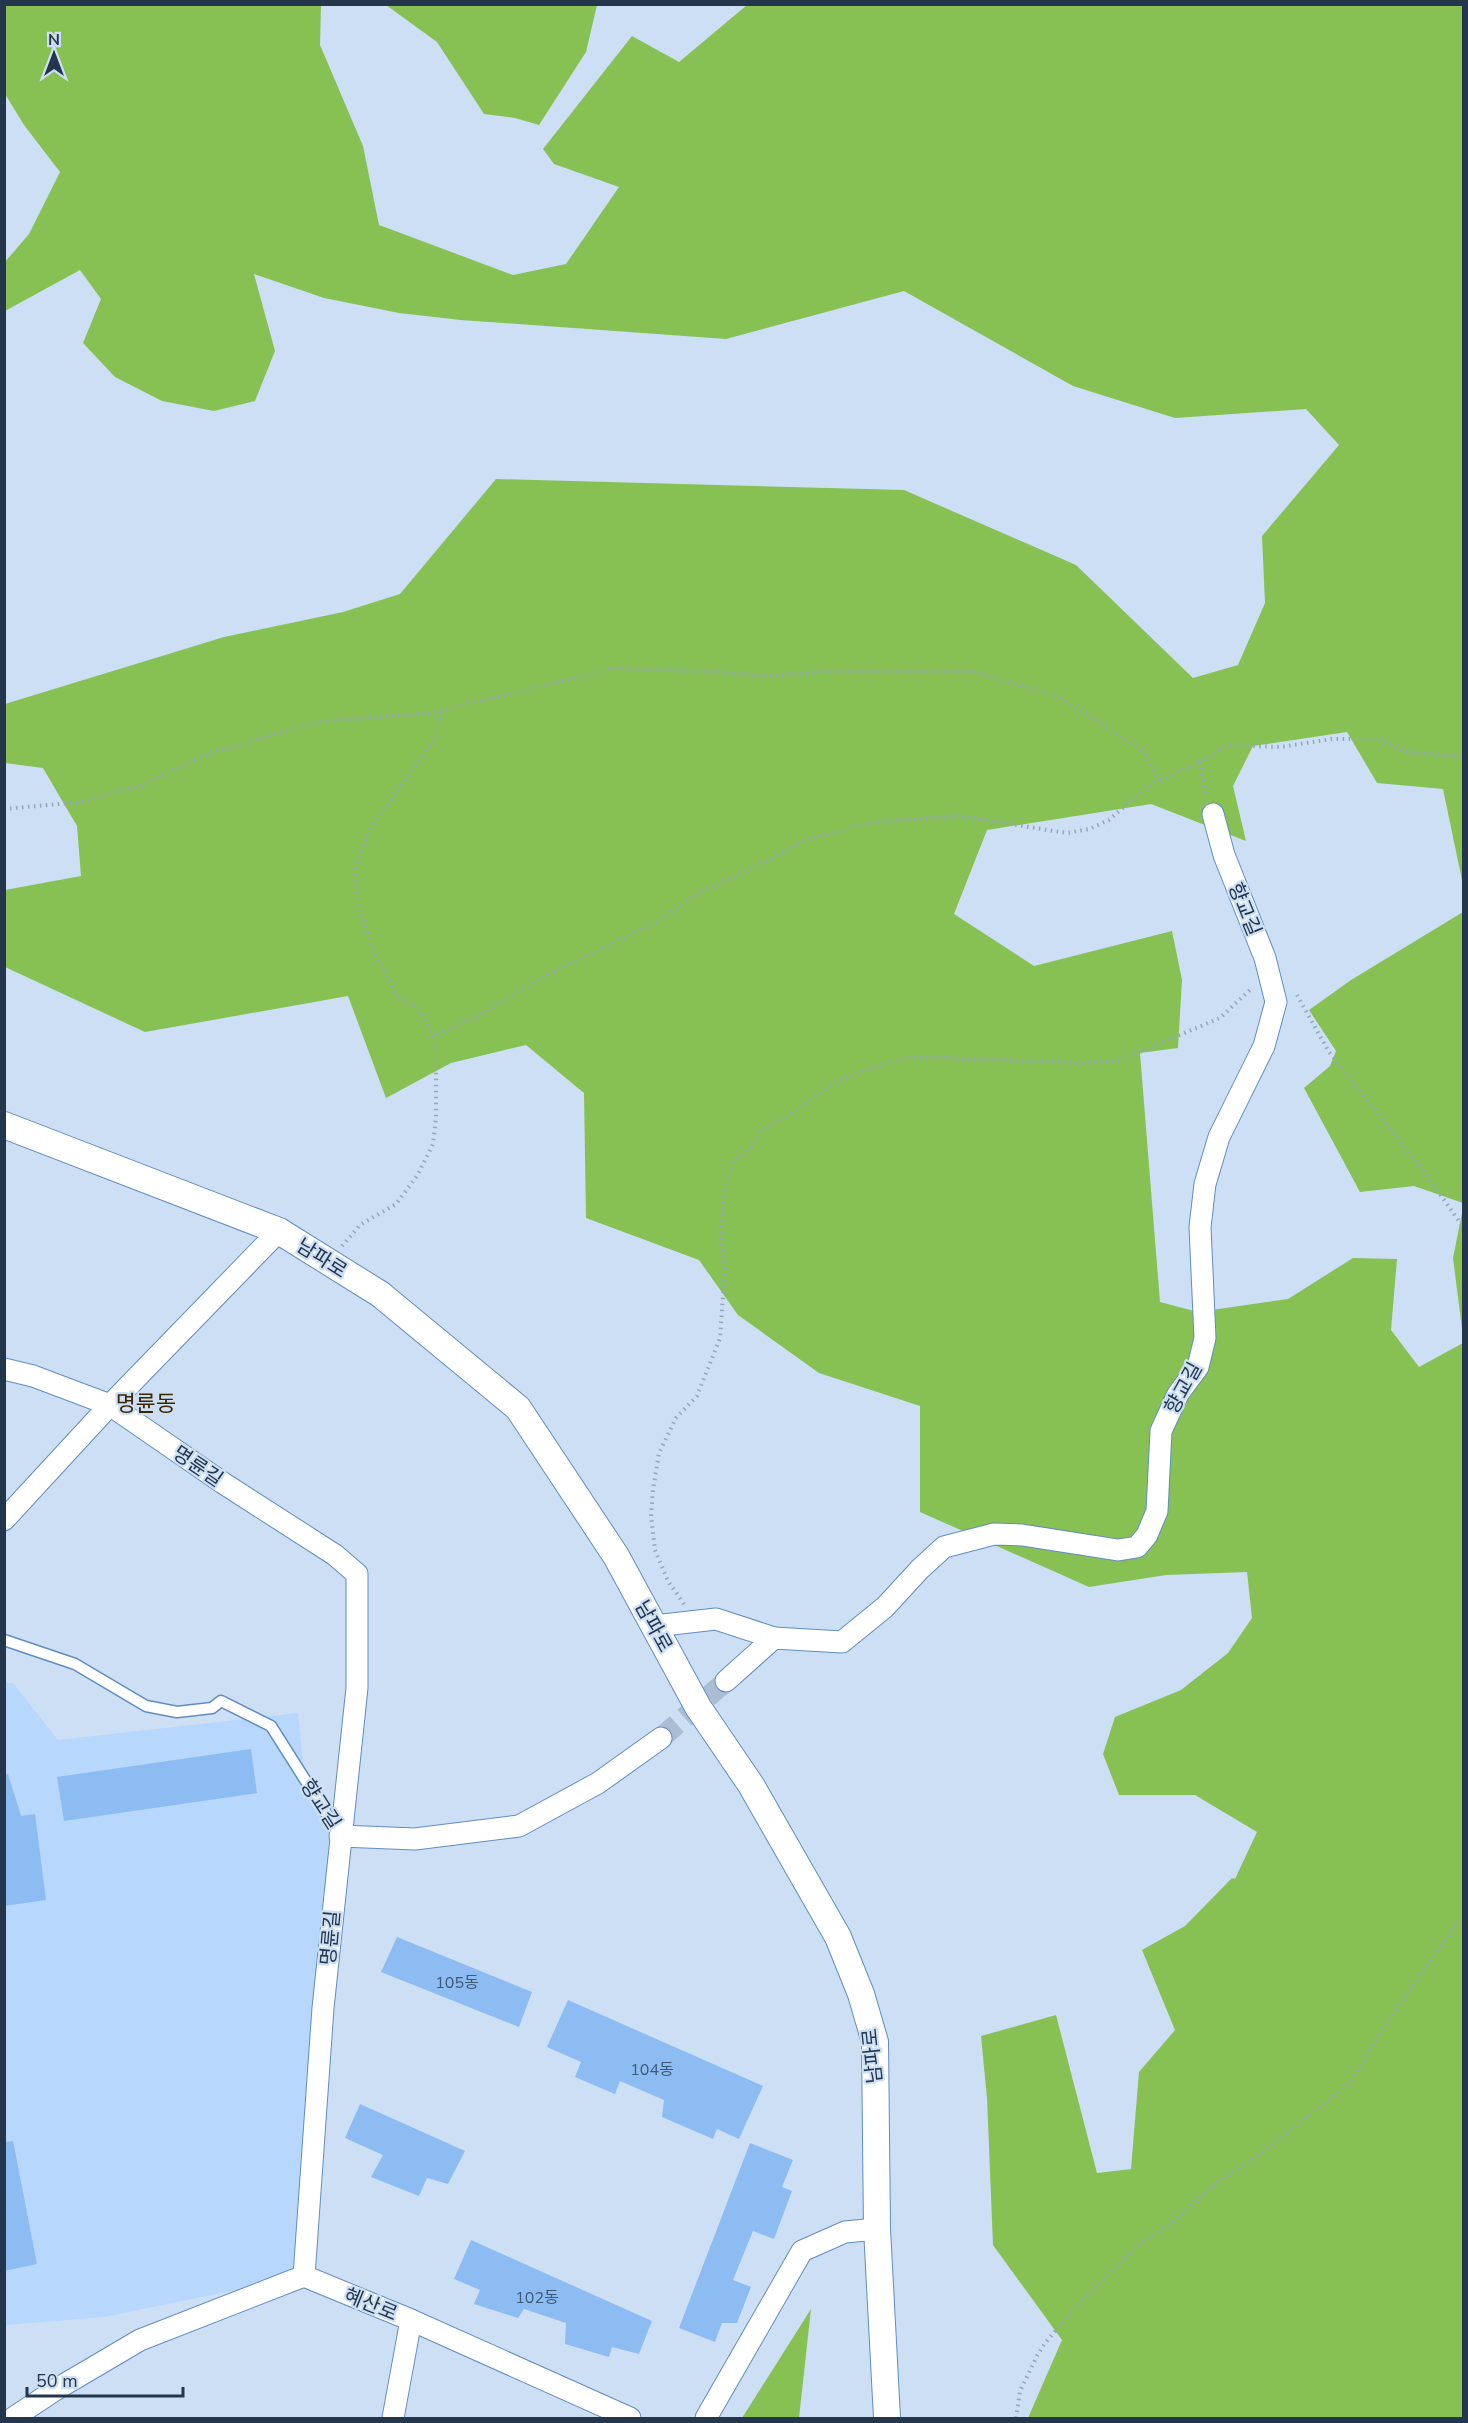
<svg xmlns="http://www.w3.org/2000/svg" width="1468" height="2423" font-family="'Nunito Sans','Noto Sans KR',sans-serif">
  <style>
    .built { fill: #b7d7fc }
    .forest { fill: #87c154 }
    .building { fill: #8dbcf2 }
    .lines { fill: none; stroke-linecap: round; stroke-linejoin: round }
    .minor-tunnel { stroke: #aabdd3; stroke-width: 21; stroke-dasharray: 21 10; stroke-linecap: butt }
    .service-casing { stroke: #608dc0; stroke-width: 13 }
    .minor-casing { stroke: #608dc0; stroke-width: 23 }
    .tertiary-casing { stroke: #608dc0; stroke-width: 28 }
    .path { stroke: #93a6bc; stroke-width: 4; stroke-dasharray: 1.5 4.5; stroke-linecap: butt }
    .service { stroke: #fff; stroke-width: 10 }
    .minor { stroke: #fff; stroke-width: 21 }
    .tertiary { stroke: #fff; stroke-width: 26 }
    .labels { text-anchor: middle; stroke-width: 4.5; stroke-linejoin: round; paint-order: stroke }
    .number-label { font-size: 16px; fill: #3e5876 }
    .street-label { font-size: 20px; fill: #23364c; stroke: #ccdff5 }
    .quarter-label { font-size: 22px; fill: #3c2501; stroke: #ccdff5 }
  </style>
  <rect width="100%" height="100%" fill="#ccdff5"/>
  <polygon class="built" points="4,1683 13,1683 58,1740 298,1713 303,1763 335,1834 304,2276 104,2317 5,2325"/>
  <g class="forest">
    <polygon points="5,5 321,5 320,45 363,146 379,225 513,275 566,264 619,187 554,164 543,149 632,36 679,62 747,5 1463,5 1463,885 1443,789 1377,783 1347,732 1253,746 1233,786 1246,841 1151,804 987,830 954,914 1034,966 1172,931 1182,980 1178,1048 1140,1053 1160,1302 1198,1312 1288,1299 1353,1258 1397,1259 1391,1330 1419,1367 1463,1343 1463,2418 1028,2418 1062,2340 993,2245 987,2098 981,2036 1056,2015 1097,2173 1131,2169 1139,2072 1175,2030 1142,1950 1185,1926 1232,1878 1235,1879 1257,1832 1195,1795 1119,1795 1103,1754 1115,1717 1181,1690 1228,1653 1252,1618 1247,1572 1166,1575 1089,1587 920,1512 920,1406 819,1373 738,1315 699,1260 586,1218 584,1093 526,1045 451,1063 386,1098 348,996 145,1032 5,967 5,890 81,876 77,826 43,768 5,763 5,704 224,637 343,612 400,594 496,479 904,490 1076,565 1193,678 1238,665 1265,603 1262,536 1339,445 1306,409 1175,418 1073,386 904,291 726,339 461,320 399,313 324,298 254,274 275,351 255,401 214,411 162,401 115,377 83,343 101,299 80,270 5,311 5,262 29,234 60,172 24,125 5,94"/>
    <polygon points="386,5 597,5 586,52 539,125 515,118 484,114 437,42"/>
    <polygon points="1463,912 1463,1203 1414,1186 1360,1192 1304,1088 1330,1066 1336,1051 1309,1010 1351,980"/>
    <polygon points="1463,1208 1463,1336 1453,1258"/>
    <polygon points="811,2309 799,2418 742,2418"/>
  </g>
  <g class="building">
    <polygon points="251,1749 257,1793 64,1821 57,1777"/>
    <polygon points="8,1774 21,1816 35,1814 46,1900 4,1906 4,1775"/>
    <polygon points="397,1937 532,1992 519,2027 381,1972"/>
    <polygon points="568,2000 763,2086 739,2139 717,2129 713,2139 662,2117 664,2100 620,2081 615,2094 575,2077 581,2062 547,2047"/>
    <polygon points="360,2104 465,2151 448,2184 427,2178 419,2196 371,2177 383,2155 345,2138"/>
    <polygon points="13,2141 37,2264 4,2271 4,2142"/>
    <polygon points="750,2143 793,2160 782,2187 792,2191 774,2239 753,2231 733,2280 751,2287 737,2323 722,2323 715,2342 679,2328"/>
    <polygon points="471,2240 652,2321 639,2354 612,2347 609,2357 565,2344 566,2323 524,2309 518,2318 474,2304 480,2290 454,2279"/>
  </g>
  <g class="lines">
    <polyline class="minor-tunnel" points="661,1738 726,1681"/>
    <g class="service-casing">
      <polyline id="service" points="4,1640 75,1664 146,1706 177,1712 212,1708 221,1701 271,1726 340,1835"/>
    </g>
    <g class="minor-casing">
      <g id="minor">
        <polyline points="4,1369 33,1376 110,1405 223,1483 335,1555 357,1574 357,1688 323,2008 304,2276"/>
        <polyline points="4,1520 110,1405 279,1231"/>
        <polyline points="654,1626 716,1619 774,1638"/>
        <polyline points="726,1681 774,1638 842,1642 885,1607 920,1569 944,1547 994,1534 1022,1535 1118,1550 1137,1547 1147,1535 1157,1511 1161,1431 1178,1394 1198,1367 1205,1338 1200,1227 1205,1184 1219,1137 1264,1046 1276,1002 1265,958 1224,855 1213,814"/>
        <polyline points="340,1836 415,1839 519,1826 598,1783 661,1738"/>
        <polyline points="304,2276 411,2320 630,2418"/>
        <polyline points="13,2418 55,2390 140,2340 304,2276"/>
        <polyline points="393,2418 411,2320"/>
        <polyline points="706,2418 802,2251 845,2232 877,2229"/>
      </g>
    </g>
    <g class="tertiary-casing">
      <polyline id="tertiary" points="4,1125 279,1231 380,1294 518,1408 616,1556 698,1707 751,1785 838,1937 861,1994 875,2042 877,2229 887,2418"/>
    </g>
    <g class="path">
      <polyline points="1200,762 1206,796"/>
      <polyline points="4,809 81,802 142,785 200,757 284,731 327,721 431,713 616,668 720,672 767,676 833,671 975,672 1061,698 1144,751 1159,781"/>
      <polyline points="1297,995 1329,1052 1425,1173 1464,1228"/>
      <polyline points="434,1036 418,1008 398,997 373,950 360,911 355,871 368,832 434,740 441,711"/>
      <polyline points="342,1246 360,1225 396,1204 417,1176 433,1144 436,1118 436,1056 434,1036 483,1013 547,975 656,922 699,893 770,860 800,842 850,827 888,821 959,816 1067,833 1089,829 1109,820 1148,786 1208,758 1227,745 1281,747 1332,739 1379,739 1406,752 1464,757"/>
      <polyline points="684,1604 668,1581 655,1550 651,1516 653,1490 659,1453 676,1418 697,1396 720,1338 725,1268 721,1233 725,1190 733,1161 750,1149 761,1130 789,1115 834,1083 885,1063 915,1057 1082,1063 1118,1061 1220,1018 1252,988"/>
      <polyline points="1016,2418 1020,2391 1037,2356 1045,2343 1081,2301 1140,2244 1174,2221 1217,2182 1252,2160 1349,2084 1388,2021 1464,1914"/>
    </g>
    <use href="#service" class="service"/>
    <use href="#minor" class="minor"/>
    <use href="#tertiary" class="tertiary"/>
  </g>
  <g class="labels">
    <g class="number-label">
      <text x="457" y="1988">105동</text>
      <text x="652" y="2075">104동</text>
      <text x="537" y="2303">102동</text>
    </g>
    <g class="street-label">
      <text transform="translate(1245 909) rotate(68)" y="7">향교길</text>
      <text transform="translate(322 1258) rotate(32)" y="7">남파로</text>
      <text transform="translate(1183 1388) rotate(-61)" y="7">향교길</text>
      <text transform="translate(198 1466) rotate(34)" y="7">명륜길</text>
      <text transform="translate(654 1626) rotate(61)" y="7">남파로</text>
      <text transform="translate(321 1804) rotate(57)" y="7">향교길</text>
      <text transform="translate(330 1938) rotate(-85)" y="7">명륜길</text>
      <text transform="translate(872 2056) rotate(-96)" y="7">남파로</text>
      <text transform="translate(371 2304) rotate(22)" y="7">혜산로</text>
    </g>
    <g class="quarter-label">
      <text x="146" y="1411">명륜동</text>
    </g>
  </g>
  <rect width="1468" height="2423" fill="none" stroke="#23364c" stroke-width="12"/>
  <g transform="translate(54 54)" stroke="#ccdff5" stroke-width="4.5" paint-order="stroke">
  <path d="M0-4.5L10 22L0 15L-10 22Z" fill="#23364c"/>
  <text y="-9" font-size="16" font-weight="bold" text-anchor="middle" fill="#23364c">N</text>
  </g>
  <path d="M27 2387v9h156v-9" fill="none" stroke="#23364c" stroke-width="3"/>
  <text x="36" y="2387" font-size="18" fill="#23364c" stroke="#ccdff5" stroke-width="4.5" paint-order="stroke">50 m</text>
</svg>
